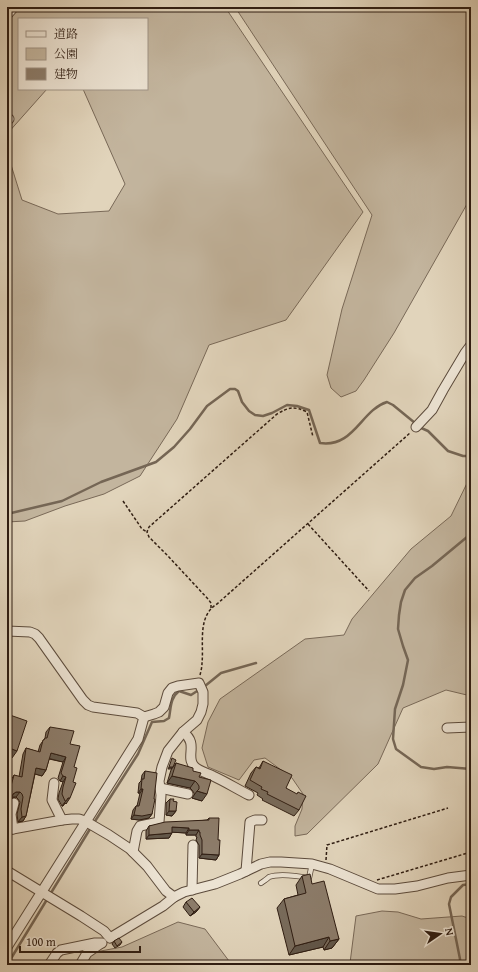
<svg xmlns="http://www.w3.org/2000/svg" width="478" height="972" font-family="'Gentium Book Plus','Noto Serif JP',serif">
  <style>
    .green { fill: #c3b59e; stroke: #796958 }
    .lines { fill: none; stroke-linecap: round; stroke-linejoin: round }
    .stream { stroke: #756655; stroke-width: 2.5 }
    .lane-casing { stroke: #5c4b3c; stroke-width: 6 }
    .street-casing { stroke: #5c4b3c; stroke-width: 11 }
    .path { stroke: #2f1d12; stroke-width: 1.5; stroke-dasharray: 3 2; stroke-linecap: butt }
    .lane { stroke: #ece3d3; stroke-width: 4.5 }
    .street { stroke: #ece3d3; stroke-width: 9 }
    .wall { fill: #786b5b; stroke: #2f1d12 }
    .shaded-wall { fill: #62574a; stroke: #2f1d12 }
    .building { fill: #8c7c6a; stroke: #2f1d12 }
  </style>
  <rect width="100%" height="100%" fill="#e1d4bb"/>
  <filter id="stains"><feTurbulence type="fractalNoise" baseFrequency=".005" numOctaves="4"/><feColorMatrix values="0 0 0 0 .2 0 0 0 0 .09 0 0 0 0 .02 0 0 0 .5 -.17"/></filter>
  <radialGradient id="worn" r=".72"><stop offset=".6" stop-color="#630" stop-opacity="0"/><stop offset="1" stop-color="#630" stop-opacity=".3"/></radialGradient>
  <g class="green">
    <polygon points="7,7 225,7 363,212 286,320 209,345 177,419 140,476 104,494 65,506 25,521 7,522 7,152 22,200 58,214 109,211 125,184 83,89 147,89 147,19 19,19 19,89 47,89 7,134"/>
    <polygon points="235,7 471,7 471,197 394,333 364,380 356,391 341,397 331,388 327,375 342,309 372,215"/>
    <polygon points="471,475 471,696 446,690 403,708 378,764 307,834 295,836 295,826 302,809 303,794 292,778 265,758 254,760 239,780 208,767 202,748 208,722 220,699 305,639 344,635 352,619 411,549 451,516"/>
    <polygon points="382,911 398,912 421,919 462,916 471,919 471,965 343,965 350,963 356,916"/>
    <polygon points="178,922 205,929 232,965 71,965 90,953 122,947"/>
  </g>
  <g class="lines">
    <g class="stream">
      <polyline points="419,427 428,431 448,451 463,456 471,456"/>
      <path d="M7 514 62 501 101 482 156 462 174 447 190 429 207 406 230 389H235L238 391 242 402 249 411 255 415 263 416 272 413 287 405 297 406 309 410 320 443C354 448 361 410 387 402L393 405 415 423"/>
      <polyline points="471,526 467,537 432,566 415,578 405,590 401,602 399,615 398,629 403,646 408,660 403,685 395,709 393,739 396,749 421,767 434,769 447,767 471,769"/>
      <path d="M7 965 90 829 138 754 152 722 164 721 169 718C171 708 170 698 179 691L191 695 205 686 221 673 256 663"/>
      <polyline points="460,965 460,959 449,904 451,897 463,885 471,884"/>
    </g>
    <g class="lane-casing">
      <path id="lane" d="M261 883C264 881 267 879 269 877 280 873 298 876 309 878L312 864"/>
    </g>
    <g class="street-casing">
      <g id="street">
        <polyline points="7,15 14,7"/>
        <polyline points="7,118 9,119"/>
        <polyline points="416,427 432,410 443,390 465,353 471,345"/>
        <polyline points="7,631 30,632 35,634 39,638 83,700 88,705 93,707 137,713 144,717 154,714 159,712 164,707 168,693 172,688 178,686 199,683 203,692 203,704 201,712 197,720 183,732 168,751 162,767 159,781 161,795 159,822 140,826 137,831 133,852"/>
        <polyline points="447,728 471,727"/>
        <path d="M183 732C199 744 185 756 194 766 198 771 207 773 213 776 226 782 237 789 249 795"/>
        <polyline points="54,783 52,800 62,820"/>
        <polyline points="160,788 188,794"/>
        <polyline points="13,829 11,814 14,803"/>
        <polyline points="7,830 62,820 72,819 79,819 85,821 109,835 130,849 147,866 166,891 174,897 184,892 215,884 240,874 261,864 270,862 281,862 312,864 330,869 378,889 395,889 417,886 448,878 471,875"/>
        <polyline points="7,871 81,916 104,931 110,938 163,906 174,897"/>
        <polyline points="246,871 250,822 255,820 262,820"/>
        <polyline points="192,890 193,845"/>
        <polyline points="7,947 138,739 144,717"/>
        <polyline points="49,965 57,953 61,950 95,943 102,943"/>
        <polyline points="80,965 87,953 100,944"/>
      </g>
    </g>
    <g class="path">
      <polyline points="123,501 142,529 147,532"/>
      <polyline points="308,524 369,591"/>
      <path d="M211 608V603L208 599 167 555 149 537 147 532 149 527 277 414C289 407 294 406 307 412L313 437"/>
      <path d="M200 675C201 671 202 667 202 663 204 644 197 616 217 604L410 433"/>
      <polyline points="326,860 327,845 448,808"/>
      <polyline points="377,880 471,852"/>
    </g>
    <use href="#lane" class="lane"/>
    <use href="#street" class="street"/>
  </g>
  <g class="wall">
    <polygon points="50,727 70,744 66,804 65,803 63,806 62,806 58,799 59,793 63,782 60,781 58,778 63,762 49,759 46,770 42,776 35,774 26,816 23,821 18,822 17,814 20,802 18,799 16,797 12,798 7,811 7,792 11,780 14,775 19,777 23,754 26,748 38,752 40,745 45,738 46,732"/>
    <polygon points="263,761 286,788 299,810 294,816 262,800 263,799 257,795 258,793 245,786 251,773 256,767 259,768"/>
    <polygon points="176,763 193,771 199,777 202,801 192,798 194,796 194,793 192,790 190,788 167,783 171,770"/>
    <polygon points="145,771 152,814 149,818 139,820 131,819 133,810 136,806 137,806 140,793 138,793 139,783 141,781 142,775"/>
    <polygon points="170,799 173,801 176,811 172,816 166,815 166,803"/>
    <polygon points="209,818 218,840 219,855 216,860 199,858 199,845 196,840 197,837 196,837 196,835 186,835 186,833 172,832 169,838 146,839 146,831 149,826 207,820"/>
    <polygon points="302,876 312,884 339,939 332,948 324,950 323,947 289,955 277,908 284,899 298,895 296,885"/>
    <polygon points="186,902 200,907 196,912 190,916 183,907"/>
    <polygon points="114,941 122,942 120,945 115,948 112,944"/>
  </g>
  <g class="shaded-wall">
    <polygon points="7,747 17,751 12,758 7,756"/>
    <polygon points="51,753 66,757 63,762 47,758"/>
    <polygon points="169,767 173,767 171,769 168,769"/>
    <polygon points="36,768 46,770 42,776 32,773"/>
    <polygon points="63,776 66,777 63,782 60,781"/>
    <polygon points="172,776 195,781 190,788 167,783"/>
    <polygon points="141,789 143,789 140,793 138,793"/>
    <polygon points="197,791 207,794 202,801 192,798"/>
    <polygon points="16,792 20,792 16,797 13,797 10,799 13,794"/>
    <polygon points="68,798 70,798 66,804 65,803 63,806 62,806"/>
    <polygon points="169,811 176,811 172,816 166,815"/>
    <polygon points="152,814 149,818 139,820 131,819 134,815"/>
    <polygon points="26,816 23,821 18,822 22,817"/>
    <polygon points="172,827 189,828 186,833 169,832"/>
    <polygon points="189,830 199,830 196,835 186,835"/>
    <polygon points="172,833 169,838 146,839 149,835"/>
    <polygon points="202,854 219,855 216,860 199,858"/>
    <polygon points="200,907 196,912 190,916 194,912"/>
    <polygon points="329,937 323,947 289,955 295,946"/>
    <polygon points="339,939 332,948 324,950 330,941"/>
  </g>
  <g class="building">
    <polygon points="7,714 27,721 17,751 7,747"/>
    <polygon points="50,727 74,731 70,744 80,746 74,767 77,768 73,782 76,783 70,798 68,798 66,801 65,801 62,794 63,787 66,777 63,776 61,773 66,757 51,753 46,770 36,768 26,816 22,817 21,809 23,797 22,794 20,792 16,792 13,794 9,809 7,809 7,797 8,797 14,775 22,777 26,748 40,752 43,740 44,740 45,738 47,738"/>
    <polygon points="172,758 176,760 173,767 169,767"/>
    <polygon points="263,761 292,775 286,788 297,794 298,792 306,796 299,810 267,794 268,792 261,789 262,787 250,780 256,767 260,769"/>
    <polygon points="176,763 193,768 193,771 201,773 199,777 211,780 207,794 197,791 199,789 199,786 197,783 195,781 172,776"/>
    <polygon points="145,771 157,773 154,799 155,799 152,814 142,816 134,815 136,806 139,806 143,789 141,789 142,779 144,779"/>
    <polygon points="170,799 174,799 173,801 177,802 176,811 169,811"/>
    <polygon points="209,818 219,818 218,840 220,840 219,855 202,854 202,840 200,835 200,832 199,832 199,830 189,830 189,828 172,827 172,833 149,835 149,826 165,822 209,820"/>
    <polygon points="310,874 312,884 324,881 339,939 330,941 329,937 295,946 284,899 306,893 302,876"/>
    <polygon points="192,898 200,907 194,912 186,902"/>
    <polygon points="119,938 122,942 117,946 114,941"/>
  </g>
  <rect width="478" height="972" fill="none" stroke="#e1d4bb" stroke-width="24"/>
  <rect x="8" y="8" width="462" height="956" fill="none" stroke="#2f1d12" stroke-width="2"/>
  <rect x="12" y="12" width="454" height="948" fill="none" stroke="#2f1d12"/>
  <rect x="18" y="18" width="130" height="72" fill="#ece3d3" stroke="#a09486"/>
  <rect x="26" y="31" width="20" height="6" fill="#ece3d3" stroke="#a09486"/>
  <text x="54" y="38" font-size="12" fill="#2f1d12">道路</text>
  <rect x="26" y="48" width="20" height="12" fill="#c3b59e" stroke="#a09486"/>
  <text x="54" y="58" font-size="12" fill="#2f1d12">公園</text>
  <rect x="26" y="68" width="20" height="12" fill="#8c7c6a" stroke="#a09486"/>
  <text x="54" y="78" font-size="12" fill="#2f1d12">建物</text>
  <g transform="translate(440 934) rotate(77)" stroke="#ece3d3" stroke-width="3" paint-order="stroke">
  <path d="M0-3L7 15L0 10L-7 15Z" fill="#2f1d12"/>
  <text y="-6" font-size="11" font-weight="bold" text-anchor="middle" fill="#2f1d12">N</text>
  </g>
  <path d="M20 946v6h120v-6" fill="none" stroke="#2f1d12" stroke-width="2"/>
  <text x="26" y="946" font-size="12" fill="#2f1d12" stroke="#ece3d3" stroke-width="3" paint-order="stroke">100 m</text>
  <rect width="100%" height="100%" filter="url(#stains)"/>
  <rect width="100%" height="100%" fill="url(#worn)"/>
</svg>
